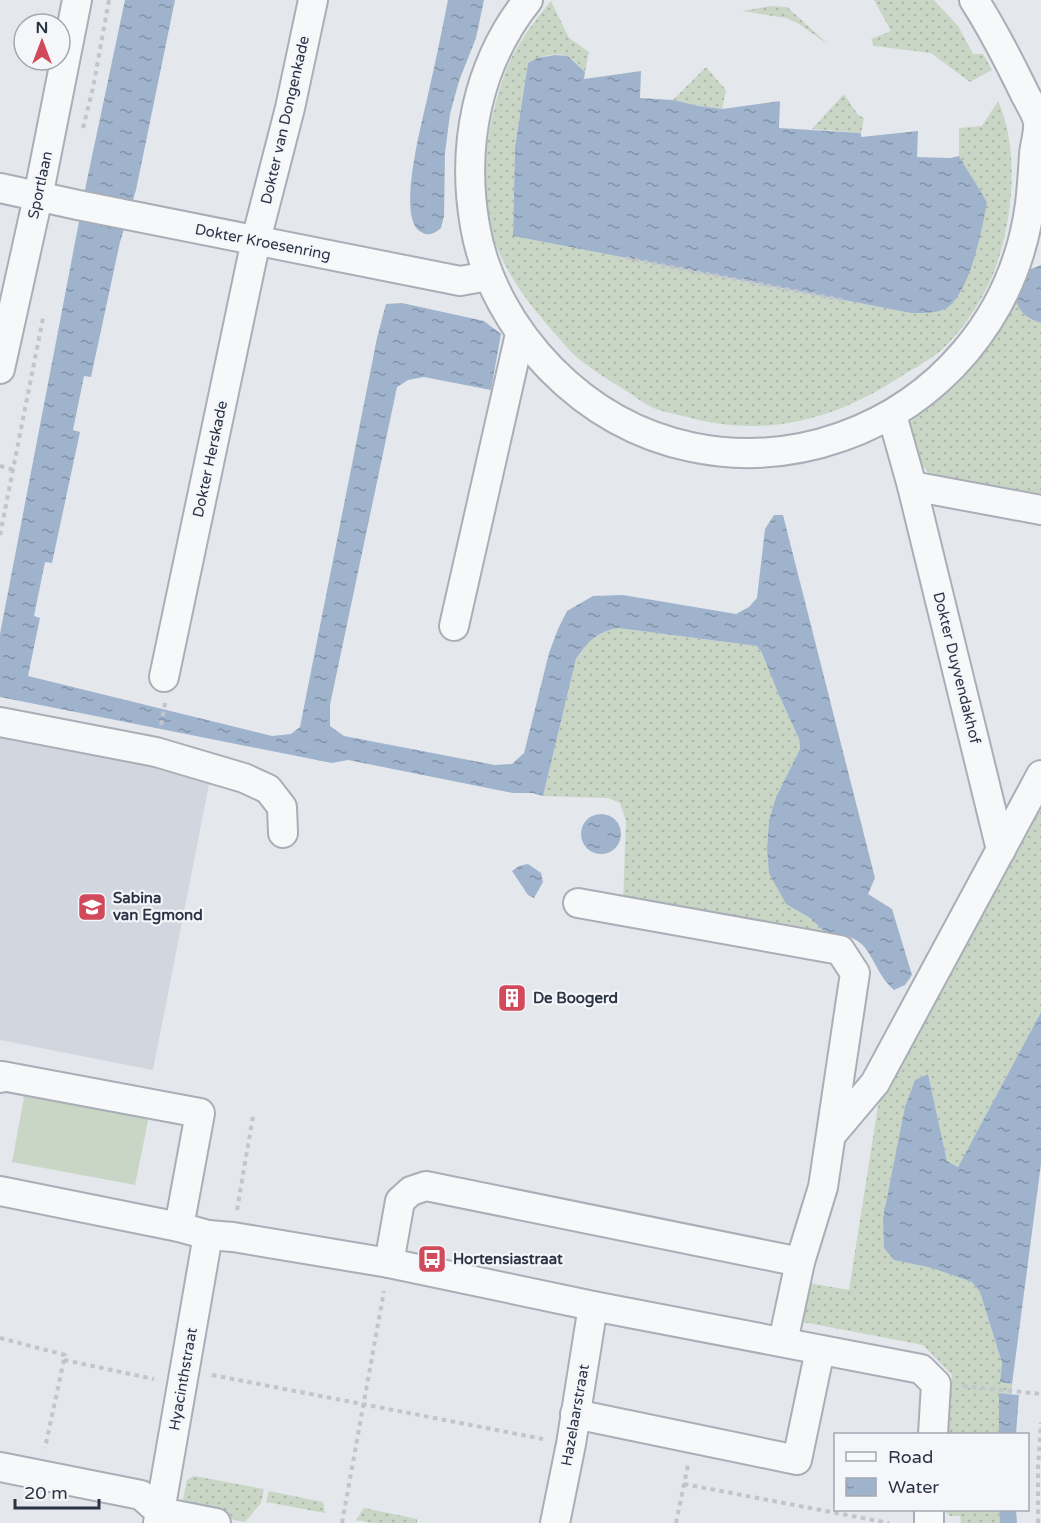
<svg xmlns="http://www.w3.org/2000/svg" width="1041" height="1523" font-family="'Varela Round',sans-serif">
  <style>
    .built { fill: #d2d6de }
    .grass { fill: url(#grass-dots) }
    .pitch { fill: #c9d6c5 }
    .water { fill: url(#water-ripples) }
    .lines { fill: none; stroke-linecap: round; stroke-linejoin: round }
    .minor-casing { stroke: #a9aeb7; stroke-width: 32 }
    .path { stroke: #c2c5cb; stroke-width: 4; stroke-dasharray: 4.5 4.5; stroke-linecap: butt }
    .minor { stroke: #f7f8fa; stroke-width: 28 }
    .labels { text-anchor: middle; stroke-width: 4.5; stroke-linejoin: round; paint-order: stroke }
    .street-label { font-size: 15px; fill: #2b3445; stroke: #f4f6f9 }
    .poi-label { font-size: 15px; font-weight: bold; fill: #2b3445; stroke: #f4f6f9; text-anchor: start }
  </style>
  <defs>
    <pattern id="grass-dots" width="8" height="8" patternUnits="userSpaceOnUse" patternTransform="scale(1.5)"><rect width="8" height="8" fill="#c9d6c5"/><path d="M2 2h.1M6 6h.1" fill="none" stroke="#adb8ab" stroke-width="1.8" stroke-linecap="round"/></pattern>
    <pattern id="water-ripples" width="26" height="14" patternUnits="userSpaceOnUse" patternTransform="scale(1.5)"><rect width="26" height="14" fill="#9fb4cc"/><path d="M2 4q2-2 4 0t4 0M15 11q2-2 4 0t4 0" fill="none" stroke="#8293a7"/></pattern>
  </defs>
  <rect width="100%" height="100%" fill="#e4e7ec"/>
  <polygon class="built" points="0,733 211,774 153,1070 0,1040"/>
  <g class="grass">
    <polygon points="874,0 934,0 958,26 973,54 983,54 992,70 970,82 931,53 874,46 871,39 891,31"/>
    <path d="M551 1 569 38 589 52 585 72C580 67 573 58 566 56 554 52 538 57 528 63L515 147 513 236 911 313H929L987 202 959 156V128L982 126 998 101C1020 150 1013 220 995 269 985 297 961 334 938 353 925 363 910 370 897 379 831 421 764 438 687 417 676 414 662 412 651 407 643 403 636 397 628 392 609 380 588 368 571 352 564 344 557 336 550 328 527 302 504 270 493 237 477 186 487 123 505 73 515 46 533 23 551 1Z"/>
    <polygon points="771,6 787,7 829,45 799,24 786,18 742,11"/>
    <polygon points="706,67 726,90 722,109 699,106 673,100"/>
    <polygon points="844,94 858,115 864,118 861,133 812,129"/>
    <polygon points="1014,299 1032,320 1041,323 1041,499 930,474 918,461 908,424 969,367 989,342"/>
    <path d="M618 628 757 646 762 653 778 693 799 739 800 749 776 797 769 820 767 848 786 904 810 918 827 934 623 902 626 821 620 803 608 798 543 796 576 659C588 641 597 632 618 628Z"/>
    <polygon points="1041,797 1041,1012 958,1167 947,1161 928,1074 915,1080 894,1260 932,1268 972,1282 980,1292 1002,1363 1000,1382 1012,1384 1012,1394 999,1393 999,1434 948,1434 952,1375 923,1345 803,1322 809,1283 849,1290 878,1106 901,1059"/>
    <polygon points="194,1476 264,1489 261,1503 245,1522 181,1509 187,1480"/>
    <polygon points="269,1491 323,1502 325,1513 266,1502"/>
    <polygon points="364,1508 417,1519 417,1523 372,1523 356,1520"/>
    <polygon points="944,1510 999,1510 1000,1523 961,1523 960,1516 950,1516"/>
  </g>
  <polygon class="pitch" points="25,1092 149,1116 135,1185 12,1162"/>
  <g class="water">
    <path d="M125 0H175L136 190 120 242 91 377 84 376 73 430 80 432 52 563 45 562 34 616 40 618 28 676 272 736 291 734 300 727 377 338 386 304 402 303 484 321 501 334 491 390 424 377 408 380 397 387 330 705V726L344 736 495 765 512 764 524 753 549 653 558 629 567 611 593 596 623 595 736 614 749 607 757 598 765 529 774 515H783L875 878 868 894 892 909 912 975 905 985 894 990C866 964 876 934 827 934L810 918 786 904 769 873 767 848 769 820 776 797 800 749 799 739 778 693 762 653 757 646 618 628C597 632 588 641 576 659L543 796 533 793H513L348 760 332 763 0 697V634L87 180Z"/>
    <path d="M448 0H484L476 38 459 81 450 114 445 153 444 216 441 228C435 233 429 237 421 232 395 217 424 116 429 90 436 60 442 30 448 0Z"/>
    <path d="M555 55 568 56 585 72 584 79 641 71 640 98 673 100 699 106 722 109 780 101 779 128 861 133V137L918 131 917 157 950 158 959 156 987 202C982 229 971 289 948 307 938 314 923 313 911 313L513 236 515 147 528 63 537 58Z"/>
    <path d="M1041 265V323C1027 319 1020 312 1015 299L1026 271Z"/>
    <circle cx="601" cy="834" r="20"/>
    <polygon points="528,864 541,873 543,882 534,898 528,895 512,871 519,866"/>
    <polygon points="1041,1012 1041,1164 1012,1384 1000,1382 1002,1363 980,1292 972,1282 932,1268 894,1260 884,1248 883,1218 905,1107 915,1080 928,1074 947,1161 958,1167"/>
    <polygon points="999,1393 1019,1395 1016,1434 999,1434"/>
    <polygon points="999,1510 1016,1510 1017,1523 1000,1523"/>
  </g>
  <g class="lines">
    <g class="minor-casing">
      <g id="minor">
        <path d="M528 0C477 64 461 146 475 226 484 280 513 330 551 369 717 538 999 436 1030 204 1032 187 1033 171 1034 154 1035 144 1039 132 1038 123 1037 114 1029 102 1025 94 1009 61 994 31 974 0"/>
        <polyline points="0,188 78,205 460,281 489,276"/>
        <polyline points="0,369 38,197 77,0"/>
        <polyline points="892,415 912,486 1001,850"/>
        <polyline points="912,486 1041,510"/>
        <polyline points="454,626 520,334"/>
        <polyline points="164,677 256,240 290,108 313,0"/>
        <polyline points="0,722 156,752 244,778 268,789 282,807 283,833"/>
        <polyline points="578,903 840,950 855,973 823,1187 800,1262"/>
        <polyline points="0,1078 2,1076 200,1113 179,1227"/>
        <polyline points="832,1134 875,1083 1041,775"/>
        <polyline points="0,1191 179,1227 208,1235 233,1237 389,1263 593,1306 921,1369 936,1384 933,1434"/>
        <polyline points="389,1263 400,1201 411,1191 426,1186 800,1262 783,1342"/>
        <polyline points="575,1414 797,1460 820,1350"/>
        <polyline points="0,1467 141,1495 160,1512 216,1523"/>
        <polyline points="158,1523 208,1235"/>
        <polyline points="555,1523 571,1444 593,1306"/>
        <polyline points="929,1523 929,1510"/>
      </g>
    </g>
    <g class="path">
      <polyline points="83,128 93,88 109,0"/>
      <polyline points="626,258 842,300"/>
      <polyline points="0,466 14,470"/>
      <polyline points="0,535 43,318"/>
      <polyline points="161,725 165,703"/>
      <polyline points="237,1210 253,1116"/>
      <polyline points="0,1338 65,1355 45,1448"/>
      <polyline points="64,1360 154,1379"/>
      <polyline points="212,1375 543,1439"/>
      <polyline points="963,1386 1041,1394"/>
      <polyline points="684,1484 889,1523"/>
      <polyline points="342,1523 384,1291"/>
      <polyline points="676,1523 688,1465"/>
      <polyline points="1038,1523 1038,1467 1041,1423"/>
    </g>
    <use href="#minor" class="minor"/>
  </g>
  <defs>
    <g id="school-square" transform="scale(1.5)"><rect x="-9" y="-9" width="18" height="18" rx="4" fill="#d1495b" stroke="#f4f6f9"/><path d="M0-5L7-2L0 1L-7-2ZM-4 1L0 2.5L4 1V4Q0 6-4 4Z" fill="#fff"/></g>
    <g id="building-square" transform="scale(1.5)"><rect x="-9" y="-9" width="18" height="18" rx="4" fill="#d1495b" stroke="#f4f6f9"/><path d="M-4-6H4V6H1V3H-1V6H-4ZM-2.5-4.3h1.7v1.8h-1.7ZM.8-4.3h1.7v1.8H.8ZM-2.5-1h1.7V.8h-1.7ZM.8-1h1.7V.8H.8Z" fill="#fff"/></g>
    <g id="bus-square" transform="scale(1.5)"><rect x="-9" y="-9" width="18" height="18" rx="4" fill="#d1495b" stroke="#f4f6f9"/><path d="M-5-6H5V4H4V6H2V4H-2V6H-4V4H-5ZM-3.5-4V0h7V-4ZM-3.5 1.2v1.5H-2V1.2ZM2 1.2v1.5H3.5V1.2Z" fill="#fff"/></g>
  </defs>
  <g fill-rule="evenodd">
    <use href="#school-square" x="92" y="907"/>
    <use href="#building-square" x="512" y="998"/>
    <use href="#bus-square" x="432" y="1259"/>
  </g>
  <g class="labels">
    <g class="street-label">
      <text transform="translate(285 120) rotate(-77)" y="5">Dokter van Dongenkade</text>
      <text transform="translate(40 185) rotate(-78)" y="5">Sportlaan</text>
      <text transform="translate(263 242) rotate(11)" y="5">Dokter Kroesenring</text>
      <text transform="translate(210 459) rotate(-78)" y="5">Dokter Herskade</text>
      <text transform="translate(957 668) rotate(76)" y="5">Dokter Duyvendakhof</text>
      <text transform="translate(183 1379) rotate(-80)" y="5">Hyacinthstraat</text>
      <text transform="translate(575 1415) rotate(-80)" y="5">Hazelaarstraat</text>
    </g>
    <g class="poi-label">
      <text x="113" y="903">Sabina<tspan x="113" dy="17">van Egmond</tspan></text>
      <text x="533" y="1003">De Boogerd</text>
      <text x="453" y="1264">Hortensiastraat</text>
    </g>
  </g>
  <rect x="834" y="1433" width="195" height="78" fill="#f4f6f9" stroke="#a4a8b1" stroke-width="1.5"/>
  <rect x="846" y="1452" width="30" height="9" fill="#f7f8fa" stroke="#a4a8b1" stroke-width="1.5"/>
  <text x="888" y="1463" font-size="18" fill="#2b3445">Road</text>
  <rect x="846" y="1478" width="30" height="18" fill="url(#water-ripples)" stroke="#a4a8b1" stroke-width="1.5"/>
  <text x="888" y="1493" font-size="18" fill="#2b3445">Water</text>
  <g transform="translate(42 42)"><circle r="28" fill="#f4f6f9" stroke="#a4a8b1" stroke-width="1.5"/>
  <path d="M0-4.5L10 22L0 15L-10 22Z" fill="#d1495b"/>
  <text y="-9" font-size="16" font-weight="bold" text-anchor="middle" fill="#2b3445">N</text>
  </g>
  <path d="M15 1499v9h84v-9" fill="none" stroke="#2b3445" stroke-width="3"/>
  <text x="24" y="1499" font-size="18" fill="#2b3445" stroke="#f4f6f9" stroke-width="4.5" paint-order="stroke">20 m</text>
</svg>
